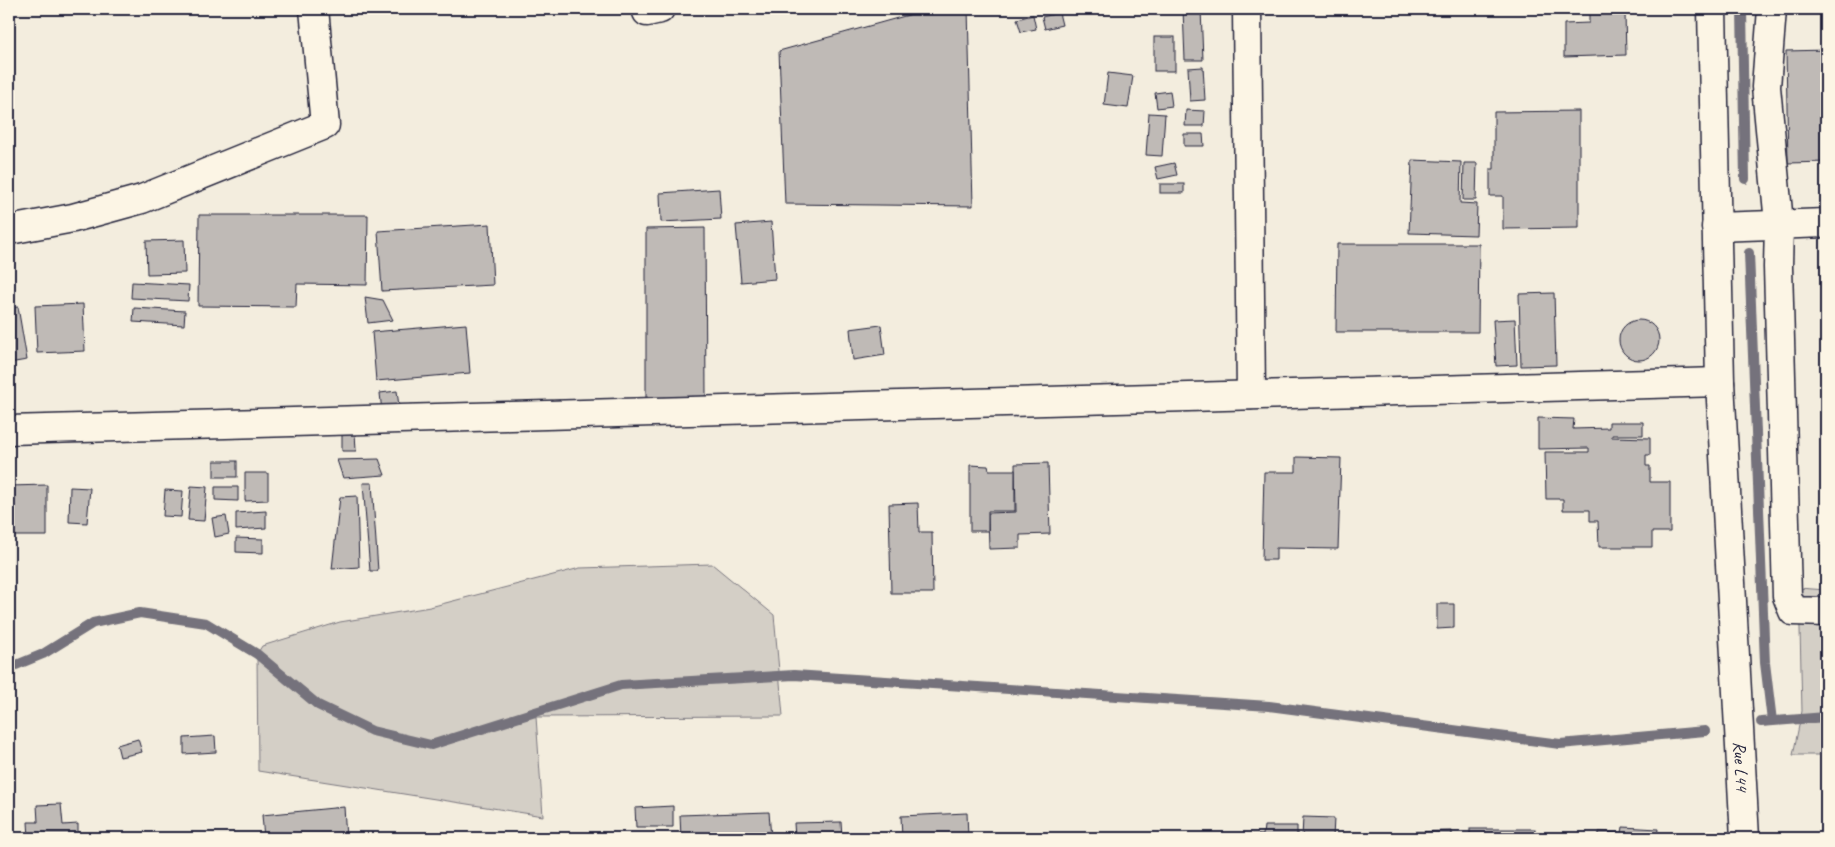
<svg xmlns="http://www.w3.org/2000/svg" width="1835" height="847" font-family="Caveat,sans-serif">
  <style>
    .green { fill: #d4cfc6; stroke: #7b7880 }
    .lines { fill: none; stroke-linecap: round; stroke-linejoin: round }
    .stream { stroke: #75727b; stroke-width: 10 }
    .building { fill: #bfbab6; stroke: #22223b }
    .minor-casing { stroke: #22223b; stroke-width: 31 }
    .tertiary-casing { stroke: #22223b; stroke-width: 31 }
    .minor { stroke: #fcf5e5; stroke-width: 28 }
    .tertiary { stroke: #fcf5e5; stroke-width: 28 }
    .labels { text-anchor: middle; stroke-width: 5; stroke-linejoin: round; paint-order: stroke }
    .street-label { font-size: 18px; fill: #22223b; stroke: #fcf5e5 }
  </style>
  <rect width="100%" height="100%" fill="#f3edde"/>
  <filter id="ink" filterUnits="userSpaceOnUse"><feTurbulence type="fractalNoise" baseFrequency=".02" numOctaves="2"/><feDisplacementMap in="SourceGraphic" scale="10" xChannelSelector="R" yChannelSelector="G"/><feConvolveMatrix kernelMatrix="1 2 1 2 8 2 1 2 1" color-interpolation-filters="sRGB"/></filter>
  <g filter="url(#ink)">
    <g class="green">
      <polygon points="712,564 774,615 783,716 536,717 543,816 258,771 257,654 262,646 340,622 430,607 580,568"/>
      <polygon points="1799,588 1826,590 1826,755 1793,755 1802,711"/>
    </g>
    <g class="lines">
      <g class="stream">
        <polyline points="1742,9 1745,179"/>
        <polyline points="1749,253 1765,663 1772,721"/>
        <polyline points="9,668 43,654 93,623 140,613 206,623 257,654 318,705 372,731 431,745 621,685 794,675 1269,706 1560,744 1705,731"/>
        <polyline points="1761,722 1826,717"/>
      </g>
    </g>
    <g class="building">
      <polygon points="930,9 968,9 973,206 785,204 779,51"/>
      <polygon points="1183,9 1201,9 1203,60 1185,60"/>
      <polygon points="1586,9 1625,9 1625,11 1586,12"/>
      <polygon points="1059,13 1062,25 1045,29 1042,17"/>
      <polygon points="1589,14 1625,14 1626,55 1564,57 1564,24 1589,23"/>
      <polygon points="1033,15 1036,29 1021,32 1017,19"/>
      <rect x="1154" y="37" width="21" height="34"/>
      <polygon points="1826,50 1826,162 1788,163 1786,51"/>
      <polygon points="1203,67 1205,100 1190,101 1188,68"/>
      <polygon points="1108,73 1133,76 1128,108 1104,105"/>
      <polygon points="1170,91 1172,106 1157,108 1155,93"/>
      <polygon points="1186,110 1205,111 1204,126 1185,126"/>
      <polygon points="1579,111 1579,228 1503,229 1503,196 1490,196 1490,169 1494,169 1494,112"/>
      <polygon points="1149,113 1165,114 1162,156 1146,155"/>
      <polygon points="1184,134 1203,134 1204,146 1184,146"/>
      <polygon points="1412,160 1461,162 1460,203 1477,204 1476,235 1409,233"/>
      <polygon points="1174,163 1177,175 1158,179 1155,167"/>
      <polygon points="1464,163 1477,163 1476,200 1463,200"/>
      <rect x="1160" y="184" width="24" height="9"/>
      <polygon points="719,189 721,219 661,222 660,193"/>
      <polygon points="199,215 368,215 367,285 297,284 296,307 198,306"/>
      <polygon points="771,222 775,279 741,282 736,225"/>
      <polygon points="490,224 493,285 382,291 378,231"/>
      <polygon points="705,228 706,398 646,398 646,229"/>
      <polygon points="184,240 185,273 147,274 146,241"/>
      <polygon points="1337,244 1479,244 1478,332 1336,332"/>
      <polygon points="132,282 189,285 188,301 131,298"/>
      <polygon points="1554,293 1556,365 1521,366 1519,294"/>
      <polygon points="365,297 383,300 393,320 368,323"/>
      <polygon points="83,304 85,351 37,353 35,306"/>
      <polygon points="18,307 27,360 9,363 9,308"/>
      <polygon points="134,308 185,311 184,325 133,322"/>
      <polygon points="1515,319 1517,365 1496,366 1493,320"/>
      <circle cx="1639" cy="340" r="20"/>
      <polygon points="466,324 470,373 376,381 372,332"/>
      <polygon points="881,325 885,355 853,360 850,329"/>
      <polygon points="397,391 399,406 382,412 380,393"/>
      <polygon points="1538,418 1574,419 1573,429 1609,428 1609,422 1643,422 1643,435 1612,435 1612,437 1650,438 1650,455 1646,455 1646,466 1650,466 1650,482 1670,482 1670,532 1652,532 1652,547 1599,547 1598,521 1590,521 1590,510 1563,510 1563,499 1546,499 1545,452 1589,452 1589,448 1538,449"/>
      <polygon points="355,432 356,451 342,451 342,433"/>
      <polygon points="1296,457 1341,458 1338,549 1276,548 1276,560 1262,560 1264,472 1296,472"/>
      <polygon points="379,459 385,475 343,478 337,460"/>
      <rect x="214" y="461" width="23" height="16"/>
      <polygon points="1048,463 1050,534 1020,535 1020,548 989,549 988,513 1016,512 1015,464"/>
      <polygon points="970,465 988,466 989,470 1015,470 1015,511 988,511 988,531 970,531"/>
      <polygon points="245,473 268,473 268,500 245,501"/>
      <polygon points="363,483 372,483 378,571 370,571"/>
      <polygon points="47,485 47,536 9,536 9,486"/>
      <polygon points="191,486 207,487 204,521 188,520"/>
      <polygon points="70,487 90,488 87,523 69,522"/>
      <polygon points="215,487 238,487 238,501 215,500"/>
      <polygon points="165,490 183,491 181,517 163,516"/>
      <polygon points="357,496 359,567 332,569 340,497"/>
      <polygon points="918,503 919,532 932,532 933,593 891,593 889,504"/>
      <polygon points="266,511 266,528 236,530 236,513"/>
      <polygon points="226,516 229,534 215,537 212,518"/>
      <polygon points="236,538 263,539 263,553 236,552"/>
      <polygon points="1437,604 1454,604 1454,628 1437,629"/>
      <polygon points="215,736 216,752 184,754 184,738"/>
      <polygon points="138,739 142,752 120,757 117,745"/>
      <polygon points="61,804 63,825 78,824 78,838 29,838 28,822 38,822 37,805"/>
      <polygon points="673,806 673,827 636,827 635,808"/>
      <polygon points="344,807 346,838 264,838 262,815"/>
      <polygon points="769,812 771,838 672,838 681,838 680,815"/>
      <polygon points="967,813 968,838 902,838 901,816"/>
      <polygon points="1303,817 1334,818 1333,838 1302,838"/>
      <polygon points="841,822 842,838 795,838 794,823"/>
      <polygon points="1264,826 1297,826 1297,838 1233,838 1233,834 1263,835"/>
      <polygon points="1623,827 1658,829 1657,838 1599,838 1599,832 1622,833"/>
      <rect x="1470" y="829" width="65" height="9"/>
      <polygon points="1452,831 1452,838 1371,838 1371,833"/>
    </g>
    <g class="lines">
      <g class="minor-casing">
        <g id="minor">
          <polyline points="647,9 647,12 660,9"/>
          <polyline points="1247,9 1251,395"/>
          <polyline points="1772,9 1766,87 1779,223 1778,267 1787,596 1793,611 1826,612"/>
          <polyline points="1716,227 1826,223"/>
          <polyline points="9,230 73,218 142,199 325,125 314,9"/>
          <polyline points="9,430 1720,382"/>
        </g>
      </g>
      <g class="tertiary-casing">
        <g id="tertiary">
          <path id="s1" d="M1712 9 1720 382 1745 838"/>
        </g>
      </g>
      <use href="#minor" class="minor"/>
      <use href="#tertiary" class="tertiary"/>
    </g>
  </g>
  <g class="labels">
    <g class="street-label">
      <text dy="6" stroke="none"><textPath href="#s1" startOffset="758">Rue L44</textPath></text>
    </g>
  </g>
  <rect width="1835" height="847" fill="none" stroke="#fcf5e5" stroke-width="30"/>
  <rect x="15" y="15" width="1805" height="817" fill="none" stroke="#22223b" stroke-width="2" filter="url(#ink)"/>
</svg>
